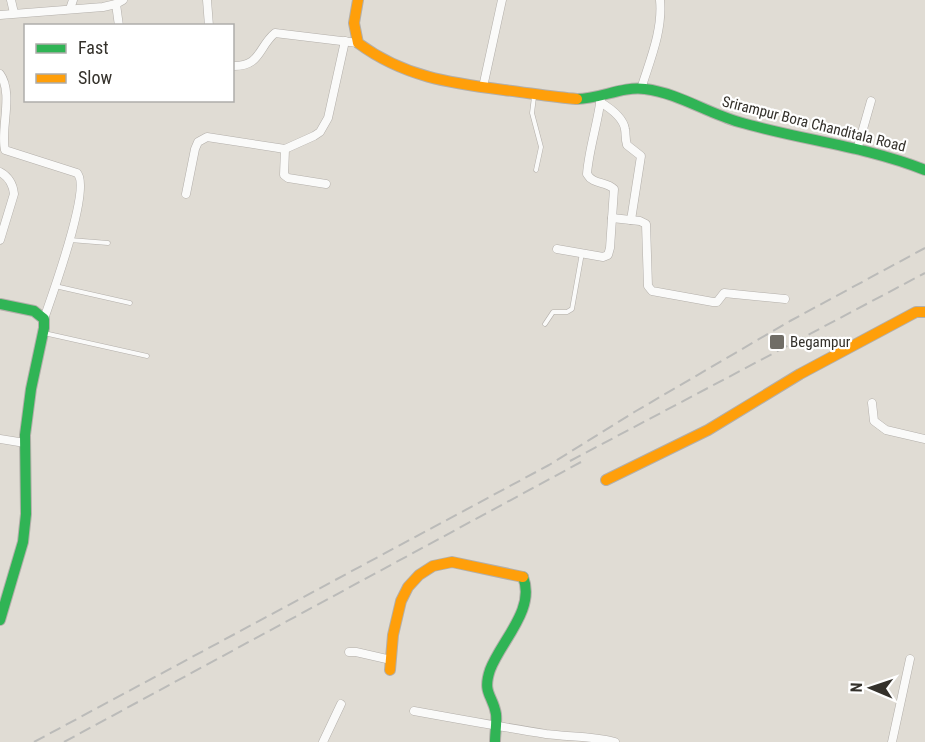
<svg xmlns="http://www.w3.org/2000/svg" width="925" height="742" font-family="'Roboto Condensed',sans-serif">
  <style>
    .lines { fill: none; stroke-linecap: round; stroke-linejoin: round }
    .lane-casing { stroke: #b3afaa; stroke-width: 5 }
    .street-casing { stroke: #b3afaa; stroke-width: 9 }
    .fast-casing { stroke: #b3afaa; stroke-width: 12 }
    .slow-casing { stroke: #b3afaa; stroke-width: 12 }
    .lane { stroke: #fafaf9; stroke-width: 4 }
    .street { stroke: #fafaf9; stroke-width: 8 }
    .fast { stroke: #30b455; stroke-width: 10 }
    .slow { stroke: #ff9f0a; stroke-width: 10 }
    .rail { stroke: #bbbbb9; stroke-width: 2; stroke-dasharray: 12 6; stroke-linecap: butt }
    .poi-dot { fill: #706d66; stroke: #fff; stroke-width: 2 }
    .labels { text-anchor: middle; stroke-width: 4.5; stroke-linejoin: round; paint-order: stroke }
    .street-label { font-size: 15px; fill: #34312b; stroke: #fff }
    .poi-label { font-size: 15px; fill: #34312b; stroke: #fff; text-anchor: start }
  </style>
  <rect width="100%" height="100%" fill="#e0dcd4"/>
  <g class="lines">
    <g class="lane-casing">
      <g id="lane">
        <polyline points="534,97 532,113 541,147 536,170"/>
        <polyline points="70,240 108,243"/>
        <polyline points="55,286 130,303"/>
        <polyline points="545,324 553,312 567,312 572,309 582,253"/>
        <polyline points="44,333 147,356"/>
      </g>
    </g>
    <g class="street-casing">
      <g id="street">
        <polyline points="11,0 14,13"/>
        <polyline points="207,0 209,26"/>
        <polyline points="116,4 119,26"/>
        <polyline points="70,9 73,0"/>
        <polyline points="0,15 103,7 116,4 123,0"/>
        <path d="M232 66C261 67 258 47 275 33L358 43"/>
        <path d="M0 74C14 93 0 130 5 150L77 173C92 187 51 298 44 319"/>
        <polyline points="483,87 502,0"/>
        <path d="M641 89C650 60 663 30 660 0"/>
        <path d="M600 102C610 108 623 117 625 129 626 134 625 139 627 145L641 156 631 220"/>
        <polyline points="285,149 284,175 288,178 326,184"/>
        <polyline points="857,150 871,101"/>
        <path d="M0 172C9 177 13 184 14 194L0 240"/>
        <polyline points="186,194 195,149 198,142 207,137 285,149 314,136 320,132 328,118 345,41"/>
        <polyline points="612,218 640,221 646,224 648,286 652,291 713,302 717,302 724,293 785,299"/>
        <path d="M557 249 603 257 608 255 610 248 614 189C606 181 593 185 587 174 589 148 598 123 601 97"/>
        <polyline points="872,403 874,421 886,430 925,439"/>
        <polyline points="0,439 25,443"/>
        <polyline points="349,652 356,652 391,660"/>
        <path d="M414 711C458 719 502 727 546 734 569 737 593 736 615 742"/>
        <polyline points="323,742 341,704"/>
        <polyline points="892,742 910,659"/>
      </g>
    </g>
    <g class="fast-casing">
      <g id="fast">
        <path d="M577 99C600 99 622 86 645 89 678 93 707 113 739 122 801 140 865 146 925 170"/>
        <polyline points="0,304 34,311 44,319 44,328 31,389 25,435 26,514 23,542 0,620"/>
        <path d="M495 742C495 733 497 723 496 714 493 695 482 694 490 670 501 641 536 609 523 577"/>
      </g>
    </g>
    <g class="slow-casing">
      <g id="slow">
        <path d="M358 0 354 23 358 43C404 77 450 83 504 90 529 93 553 97 577 99"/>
        <polyline points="606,480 708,430 800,374 916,312 925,312"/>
        <polyline points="390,670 393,635 401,601 408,587 419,575 433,566 452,562 523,577"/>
      </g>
    </g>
    <use href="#lane" class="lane"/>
    <use href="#street" class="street"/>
    <use href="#fast" class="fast"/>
    <use href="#slow" class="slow"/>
    <g class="rail">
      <polyline points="570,461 925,273"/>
      <polyline points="34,742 549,465 636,411 790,321 925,248"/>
      <polyline points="64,742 581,462"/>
    </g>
  </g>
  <rect class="poi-dot" x="769" y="334" width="16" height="16" rx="3"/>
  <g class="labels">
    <g class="street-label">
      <text transform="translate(814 124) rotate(14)" y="5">Srirampur Bora Chanditala Road</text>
    </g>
    <g class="poi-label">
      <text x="790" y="347">Begampur</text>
    </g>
  </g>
  <rect x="24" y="24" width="210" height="78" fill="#ffffff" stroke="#aeadaa" stroke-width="1.5"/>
  <rect x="36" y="44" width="30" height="9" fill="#30b455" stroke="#aeadaa" stroke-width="1.5"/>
  <text x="78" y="54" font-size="18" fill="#34312b">Fast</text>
  <rect x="36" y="74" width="30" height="9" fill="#ff9f0a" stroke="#aeadaa" stroke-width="1.5"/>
  <text x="78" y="84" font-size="18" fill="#34312b">Slow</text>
  <g transform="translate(871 688) rotate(272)" stroke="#ffffff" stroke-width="4.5" paint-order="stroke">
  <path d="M0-4.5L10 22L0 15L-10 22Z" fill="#34312b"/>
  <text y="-9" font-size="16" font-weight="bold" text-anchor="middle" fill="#34312b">N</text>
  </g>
</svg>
